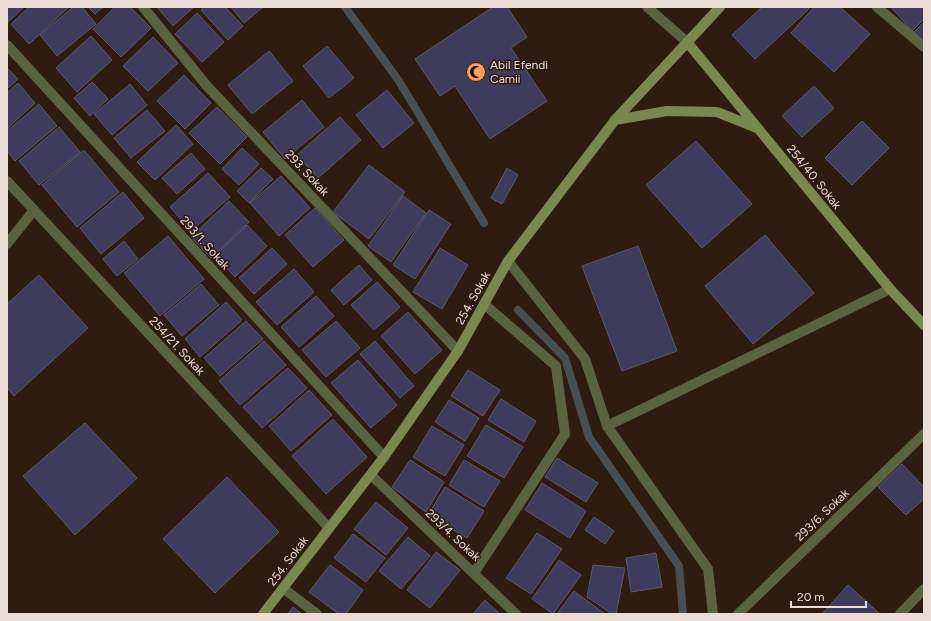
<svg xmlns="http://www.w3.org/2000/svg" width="931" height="621" font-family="Figtree,sans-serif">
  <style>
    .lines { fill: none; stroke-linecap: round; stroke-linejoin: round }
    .stream { stroke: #465054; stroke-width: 8 }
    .building { fill: #3e3b5d; stroke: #5a596e }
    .street { stroke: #596241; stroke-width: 10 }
    .secondary { stroke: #7a8850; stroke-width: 10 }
    .labels { text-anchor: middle; stroke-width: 3; stroke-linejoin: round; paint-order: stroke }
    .poi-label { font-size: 12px; fill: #eaddd6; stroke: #2e1c11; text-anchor: start }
    .street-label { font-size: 12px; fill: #eaddd6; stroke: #2e1c11 }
  </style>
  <rect width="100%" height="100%" fill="#2e1c11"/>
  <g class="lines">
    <g class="stream">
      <polyline points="345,7 399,81 484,223"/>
      <polyline points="518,310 565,358 589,437 679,566 683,614"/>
    </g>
  </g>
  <g class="building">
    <polygon points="7,7 24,7 8,22"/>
    <polygon points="29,7 66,7 68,8 29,44 11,24"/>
    <polygon points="73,7 82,7 96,24 57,56 40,35"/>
    <polygon points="88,7 103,7 95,14"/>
    <polygon points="115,7 130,7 151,28 121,57 93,29"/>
    <polygon points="157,7 194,7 173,26"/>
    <polygon points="204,7 225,7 243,26 228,40 201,10"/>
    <polygon points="231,7 261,7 262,8 244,23"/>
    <polygon points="493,7 507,7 527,37 511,48 547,101 490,139 455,86 440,96 415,59"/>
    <polygon points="762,7 811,7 755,59 732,35"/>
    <polygon points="814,7 840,7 870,34 834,72 791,33"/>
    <polygon points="891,7 924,7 924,19 912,31"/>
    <polygon points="197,13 224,42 202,62 175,34"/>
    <polygon points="924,22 924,43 914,32"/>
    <polygon points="91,36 112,60 77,92 56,68"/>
    <polygon points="153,37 178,63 148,91 123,66"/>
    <polygon points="327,46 354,78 329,98 303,66"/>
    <polygon points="269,51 293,81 252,114 228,85"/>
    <polygon points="7,68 18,79 7,89"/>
    <polygon points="184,75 211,103 185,129 157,101"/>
    <polygon points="92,82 108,99 90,116 74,98"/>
    <polygon points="18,83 35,103 7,129 7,93"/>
    <polygon points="130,84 147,105 112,135 94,114"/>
    <polygon points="814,86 834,108 802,137 782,116"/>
    <polygon points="387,90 414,123 383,148 356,115"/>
    <polygon points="302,100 324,127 285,159 263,132"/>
    <polygon points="39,104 57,126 15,161 7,151 7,131"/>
    <polygon points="217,107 247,137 220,164 189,133"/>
    <polygon points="147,110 165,131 131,158 114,138"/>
    <polygon points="340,117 361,140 318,178 297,155"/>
    <polygon points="862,121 889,148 852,185 825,158"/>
    <polygon points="176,125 193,144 155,180 137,162"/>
    <polygon points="59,127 80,152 39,185 19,161"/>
    <polygon points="696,141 752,204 702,248 646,185"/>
    <polygon points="242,148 259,164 239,185 222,169"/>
    <polygon points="84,150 119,192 77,227 42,185"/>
    <polygon points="191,153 205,169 177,194 162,178"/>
    <polygon points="369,165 405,192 369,239 333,212"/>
    <polygon points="261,168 273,179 249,203 237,191"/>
    <polygon points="507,168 518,175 502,204 491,198"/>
    <polygon points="208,173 230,197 191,231 170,207"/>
    <polygon points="281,176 310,208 279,236 250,203"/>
    <polygon points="123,192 144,218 101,254 80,228"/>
    <polygon points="403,196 426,213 391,262 368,246"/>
    <polygon points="229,201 249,222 211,258 191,237"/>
    <polygon points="315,208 344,240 313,267 285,235"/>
    <polygon points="429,210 451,224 415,279 393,265"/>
    <polygon points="247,225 267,246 235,277 215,256"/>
    <polygon points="765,235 814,293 753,344 705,286"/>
    <polygon points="168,236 204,279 160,316 124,273"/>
    <polygon points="124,241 138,259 117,276 103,259"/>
    <polygon points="638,246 677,351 622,371 582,266"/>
    <polygon points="272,248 287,264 254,294 239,278"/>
    <polygon points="440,248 468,265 442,309 413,292"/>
    <polygon points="359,265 372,280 344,305 331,290"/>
    <polygon points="294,269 314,292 277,325 256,302"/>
    <polygon points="39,275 88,328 14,396 7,388 7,304"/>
    <polygon points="377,282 400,307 374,330 351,305"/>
    <polygon points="201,284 219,305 182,336 164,315"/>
    <polygon points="316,296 334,316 299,347 281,327"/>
    <polygon points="226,302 242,320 200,357 185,339"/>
    <polygon points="408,312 442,350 415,374 381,336"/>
    <polygon points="246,321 263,339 220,376 204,358"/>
    <polygon points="336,321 360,348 326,377 302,350"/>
    <polygon points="264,341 286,365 240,405 219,381"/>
    <polygon points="375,341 414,386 400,398 360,354"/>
    <polygon points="358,360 397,405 371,428 331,383"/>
    <polygon points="288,368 307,388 262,428 243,407"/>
    <polygon points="468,370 500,390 483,416 451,396"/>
    <polygon points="309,390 332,415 291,451 269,426"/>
    <polygon points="501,399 536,421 524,442 488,420"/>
    <polygon points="449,400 479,418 465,441 435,422"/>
    <polygon points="333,419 367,457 326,494 292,456"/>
    <polygon points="85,423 137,478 75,535 23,476"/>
    <polygon points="486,425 523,447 504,478 467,456"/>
    <polygon points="432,426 464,445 445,476 413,457"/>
    <polygon points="557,458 598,483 586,502 545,477"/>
    <polygon points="410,460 444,482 426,512 392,487"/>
    <polygon points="464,460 500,481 484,507 449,485"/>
    <polygon points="902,464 924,487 924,499 906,515 878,487"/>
    <polygon points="227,477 279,532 215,593 163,539"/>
    <polygon points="542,483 586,511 570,538 525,510"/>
    <polygon points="445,487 484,511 467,538 428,515"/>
    <polygon points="376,502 408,528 386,555 354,529"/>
    <polygon points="594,517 614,531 605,544 585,530"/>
    <polygon points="537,533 562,549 531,594 506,578"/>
    <polygon points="353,534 385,558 366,582 334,558"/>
    <polygon points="408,537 430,556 401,589 379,571"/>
    <polygon points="436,552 460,570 430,608 407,590"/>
    <polygon points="656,553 662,587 631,592 626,558"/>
    <polygon points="559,560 581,575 553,614 532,599"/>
    <polygon points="330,565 363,590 346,614 339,614 309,592"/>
    <polygon points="593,565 625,568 616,614 612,614 587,597"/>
    <polygon points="848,585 879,613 878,614 822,614"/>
    <polygon points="574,591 605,614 557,614"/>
    <polygon points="485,600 500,614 473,614"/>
    <polygon points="293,607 302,614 288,614"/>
  </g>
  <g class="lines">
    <g class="street">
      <polyline points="143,7 207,86 458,351"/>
      <polyline points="647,7 687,42"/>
      <polyline points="877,7 924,47"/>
      <polyline points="7,45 384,457"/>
      <polyline points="7,181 329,528"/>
      <polyline points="7,244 34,210"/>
      <polyline points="508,261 585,359 607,426 708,569 713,614"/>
      <polyline points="607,426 890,289"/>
      <polyline points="371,475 516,614"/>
      <polyline points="474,573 565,434 556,366 484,304"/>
      <polyline points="284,589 317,614"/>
      <polyline points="738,614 924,434"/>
      <polyline points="900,614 924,589"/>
    </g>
    <g class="secondary">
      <polyline points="687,42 890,289 924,325"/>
      <polyline points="615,120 667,111 717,112 757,128"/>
      <polyline points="263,614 384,457 458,351 508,261 615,120 720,7"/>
    </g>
  </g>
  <defs>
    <g id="mosque-disc" transform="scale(1)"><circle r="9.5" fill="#fd9c56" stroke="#2e1c11"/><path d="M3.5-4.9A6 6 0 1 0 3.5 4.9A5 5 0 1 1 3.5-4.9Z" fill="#111"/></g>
  </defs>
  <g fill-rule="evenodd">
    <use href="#mosque-disc" x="476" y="72"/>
  </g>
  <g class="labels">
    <g class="poi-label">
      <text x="490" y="69">Abil Efendi<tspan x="490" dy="14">Camii</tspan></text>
    </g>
    <g class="street-label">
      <text transform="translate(307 173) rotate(47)" y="4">293. Sokak</text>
      <text transform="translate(814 177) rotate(51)" y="4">254/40. Sokak</text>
      <text transform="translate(205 243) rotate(48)" y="4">293/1. Sokak</text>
      <text transform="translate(473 298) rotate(-61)" y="4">254. Sokak</text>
      <text transform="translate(177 346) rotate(47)" y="4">254/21. Sokak</text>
      <text transform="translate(822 515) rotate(-44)" y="4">293/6. Sokak</text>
      <text transform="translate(453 535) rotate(43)" y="4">293/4. Sokak</text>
      <text transform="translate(288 561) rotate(-53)" y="4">254. Sokak</text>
    </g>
  </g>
  <rect width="931" height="621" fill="none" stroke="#eaddd6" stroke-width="16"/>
  <path d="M791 601v6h75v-6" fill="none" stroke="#eaddd6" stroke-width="2"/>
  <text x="797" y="601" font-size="12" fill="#eaddd6" stroke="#2e1c11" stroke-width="3" paint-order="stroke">20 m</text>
</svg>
